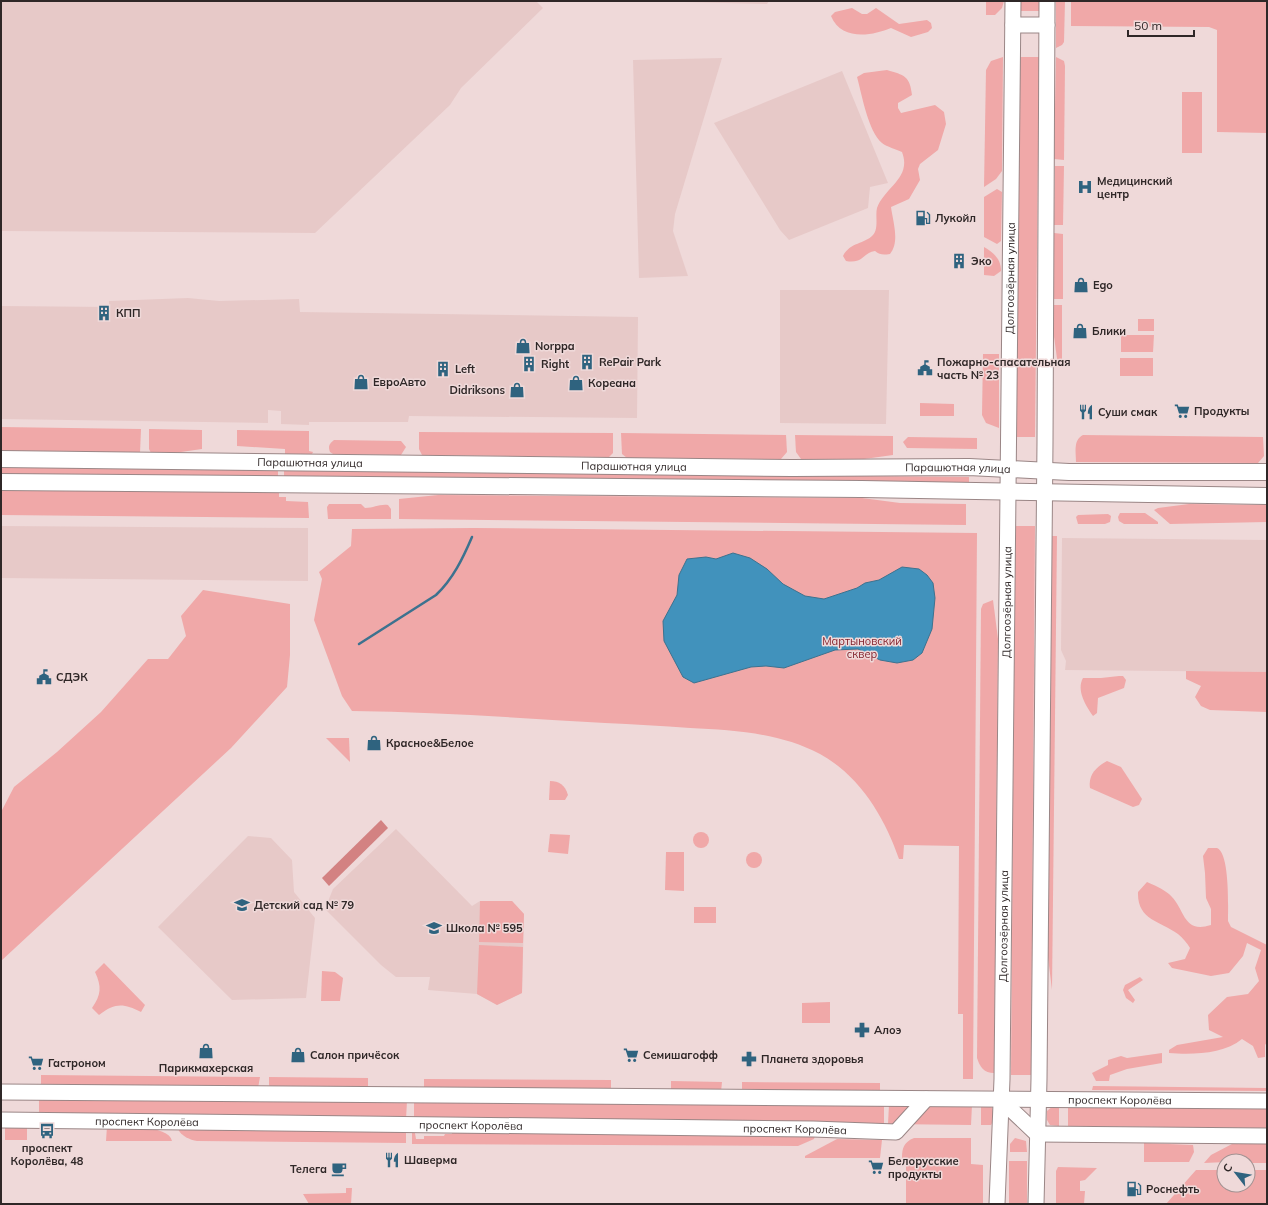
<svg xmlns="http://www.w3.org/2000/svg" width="1268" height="1205" font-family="Mulish,sans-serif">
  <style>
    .built { fill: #e7c9c8 }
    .green { fill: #f0a8a8 }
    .forest { fill: #d38282 }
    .water { fill: #4192bc; stroke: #3c728f }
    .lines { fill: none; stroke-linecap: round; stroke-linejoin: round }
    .stream { stroke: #3c728f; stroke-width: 2.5 }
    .secondary-casing { stroke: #9a8686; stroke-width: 17 }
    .primary-casing { stroke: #9a8686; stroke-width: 18 }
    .secondary { stroke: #fff; stroke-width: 15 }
    .primary { stroke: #fff; stroke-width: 16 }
    .labels { text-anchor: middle; stroke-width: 3; stroke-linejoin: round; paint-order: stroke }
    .poi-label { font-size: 11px; font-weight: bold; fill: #2f2727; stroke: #efd9d9; text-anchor: start }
    .street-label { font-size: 11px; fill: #2f2727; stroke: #efd9d9 }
    .park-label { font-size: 11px; fill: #7f1e29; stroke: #efd9d9 }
  </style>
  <rect width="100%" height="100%" fill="#efd9d9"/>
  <g class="built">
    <polygon points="1,1 536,1 543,8 461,88 450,105 315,233 1,231"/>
    <polygon points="645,1 769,1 767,4"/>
    <polygon points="722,58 675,214 673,231 688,276 639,278 633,60"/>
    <polygon points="842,71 888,183 870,187 868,208 789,240 780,230 714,123"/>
    <polygon points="780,290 889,290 886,424 780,423"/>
    <polygon points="188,298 219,301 299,299 300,312 638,317 637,418 409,416 408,422 309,422 309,425 281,424 281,411 268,410 268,423 1,419 1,306 109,307 109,301"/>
    <polygon points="1,526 308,528 308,581 1,578"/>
    <polygon points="1062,538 1267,540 1267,672 1065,670 1066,661 1061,650"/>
    <polygon points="396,829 472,906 480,901 512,901 524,914 522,993 497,1005 477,994 428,990 430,977 396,977 381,965 325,909 333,889"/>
    <polygon points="248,836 271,838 292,860 294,892 315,918 306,998 232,1000 158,927"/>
  </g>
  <g class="green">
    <polygon points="986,1 1004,1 1002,8 995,15 986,15"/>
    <rect x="1020" y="1" width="19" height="10"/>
    <polygon points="1056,1 1065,1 1064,42 1062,45 1056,48"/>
    <polygon points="1071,1 1267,1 1267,133 1217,132 1217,30 1209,27 1071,26"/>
    <path d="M852 8 862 14H867L876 8 899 24 927 20 931 23 932 28 928 32 911 37 891 28C872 36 841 41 831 16L835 12Z"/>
    <polygon points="1003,57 1002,171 996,179 984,187 986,70 991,61"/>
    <polygon points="1020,57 1039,57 1035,437 1016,437"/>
    <polygon points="1056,57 1064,61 1065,66 1064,160 1054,159"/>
    <path d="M887 70C904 75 910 76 912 95L898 103V108L901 113 935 105 944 112 946 124 938 150 920 164 918 169 920 180 909 199 891 207C893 222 900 242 890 254 883 255 880 255 875 251 862 253 864 264 846 261L843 256C850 242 865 244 873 235 879 228 875 216 877 208 885 187 912 178 902 152 896 149 887 147 882 143 868 131 862 95 857 77L864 73Z"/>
    <rect x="1182" y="92" width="20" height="61"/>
    <polygon points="1055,166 1064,166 1063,225 1054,225"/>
    <polygon points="997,189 1002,192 1001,241 997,244 984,237 984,197"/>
    <polygon points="1054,233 1063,234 1063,299 1053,299"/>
    <path d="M984 247C994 253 1001 259 1001 271L994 276 984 275Z"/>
    <polygon points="1053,305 1062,305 1062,363 1060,366 1058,366 1053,329"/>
    <rect x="1138" y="319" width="16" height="12"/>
    <polygon points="1121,335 1154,335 1153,352 1121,352"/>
    <polygon points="983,354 999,354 999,428 986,423 982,415"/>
    <rect x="1120" y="358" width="33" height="18"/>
    <polygon points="920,403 954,404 954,416 920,416"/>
    <polygon points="1,427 141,429 140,453 1,451"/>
    <polygon points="149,429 202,430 202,449 174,453 151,453 149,449"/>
    <polygon points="237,430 309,431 309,451 313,452 312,454 285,454 285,449 237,446"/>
    <polygon points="419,432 613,433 613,453 609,457 422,455 419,449"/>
    <polygon points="621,433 786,435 787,452 781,459 627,458 622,454"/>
    <polygon points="795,435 893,436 893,455 857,460 801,459 796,452"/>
    <path d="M1083 435 1263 437 1264 456 1258 463 1076 462C1076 452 1073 440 1083 435Z"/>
    <polygon points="908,437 977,438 977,449 907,448 903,442"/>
    <path d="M334 440 401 441 406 447 401 455 333 454 330 452C328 446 329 444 334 440Z"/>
    <polygon points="1,467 278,470 278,477 1,474"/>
    <polygon points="284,470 969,477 969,483 284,477"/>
    <polygon points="1,490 279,492 279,497 286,497 286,501 308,502 309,518 1,515"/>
    <polygon points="438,495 862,498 900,503 966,504 966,525 399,519 399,499"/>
    <path d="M329 504H361L365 508C374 508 379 504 388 505L391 509V519H328L327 507Z"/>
    <polygon points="1189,504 1267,505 1267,522 1170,524 1154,510 1158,508"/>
    <polygon points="1120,513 1145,513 1158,522 1158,524 1124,524 1119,521 1118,517"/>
    <polygon points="1108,514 1111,516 1110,522 1105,524 1078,524 1076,517 1078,515"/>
    <polygon points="1015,526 1035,526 1031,1075 1011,1075"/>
    <path d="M473 528 977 533 973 1079H963V1014H958L959 846 904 845 903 859H899C885 818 860 776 820 754 780 733 735 730 690 728 662 726 633 724 605 723 521 718 437 712 352 711L342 696 314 620 322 579 319 572 351 546 352 529Z"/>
    <polygon points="1052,536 1057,536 1052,990 1048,957"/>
    <polygon points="203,590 290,604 290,655 287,687 231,748 1,961 1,812 14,787 57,752 101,712 148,659 168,659 186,636 181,616"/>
    <path d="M993 600 998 639 994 1073C984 1073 980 1067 977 1058L981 609 983 604Z"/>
    <polygon points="1186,671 1267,672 1267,712 1210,710 1201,706 1195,697 1201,686 1186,679"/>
    <path d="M1119 676H1123L1126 680 1124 688 1098 698 1097 713 1093 716C1086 706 1076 690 1083 678H1101Z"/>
    <polygon points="326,738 349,738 350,762"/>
    <path d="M1107 761 1121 767 1142 799 1139 805 1133 807 1090 788C1088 775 1096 767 1107 761Z"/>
    <path d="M550 781C559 781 565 785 568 795L565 800H549Z"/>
    <circle cx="701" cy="840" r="8"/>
    <polygon points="550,834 570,835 568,854 548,852"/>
    <path d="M1208 848C1210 848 1215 848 1217 848 1230 853 1228 908 1228 921L1231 927 1267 945V1042L1265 1045V1057L1258 1058 1253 1046 1242 1039C1224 1054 1192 1055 1169 1053V1050L1177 1045 1223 1037 1209 1030 1208 1015 1227 997 1248 994 1259 981 1255 968 1261 950 1247 943 1243 956 1229 973 1211 976 1172 968 1168 963 1185 959 1190 948C1187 943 1183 938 1178 934 1160 921 1137 920 1138 892L1147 882C1154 885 1163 889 1169 894 1186 909 1182 934 1211 925V909L1206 898 1205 873 1203 856Z"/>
    <circle cx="754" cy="860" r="8"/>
    <polygon points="666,852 684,852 684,891 665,890"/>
    <polygon points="480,901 512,901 524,914 523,943 479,942"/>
    <rect x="694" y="907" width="22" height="16"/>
    <polygon points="479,945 523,947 522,993 497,1005 477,994"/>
    <path d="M104 963 145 1005 141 1012C123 1003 115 1003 99 1015L92 1008C101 995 102 987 95 972Z"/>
    <polygon points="322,971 335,972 343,978 340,1001 321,1001"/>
    <polygon points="1140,977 1143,980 1128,990 1135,1000 1133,1003 1126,998 1123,990 1125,985"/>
    <polygon points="830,1002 830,1023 802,1023 802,1003"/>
    <polygon points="1162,1053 1162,1063 1127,1069 1110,1075 1109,1081 1096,1081 1092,1073 1108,1065 1108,1060 1121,1056 1127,1058"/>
    <polygon points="41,1075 260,1077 258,1088 41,1086"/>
    <polygon points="269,1077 368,1078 368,1088 271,1088 269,1085"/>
    <polygon points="424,1079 611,1080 611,1091 424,1089"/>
    <polygon points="671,1081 722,1082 721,1092 671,1092"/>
    <polygon points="742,1082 880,1083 880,1092 742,1092"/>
    <polygon points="1093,1086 1267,1088 1267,1091 1092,1090"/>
    <polygon points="39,1097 407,1101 406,1119 39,1115"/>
    <polygon points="414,1100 884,1105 884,1124 414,1119"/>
    <polygon points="889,1105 972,1105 971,1125 888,1124"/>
    <path d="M981 1106H991C994 1110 994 1121 991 1125H981Z"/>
    <polygon points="1053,1106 1059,1107 1059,1126 1050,1125 1047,1120 1047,1111"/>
    <polygon points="1068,1107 1267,1108 1267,1128 1068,1126"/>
    <rect x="5" y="1126" width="22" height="14"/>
    <path d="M107 1126C120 1127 169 1124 172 1141H106Z"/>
    <path d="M178 1129 406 1130V1143L197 1141C190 1140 181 1136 178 1129Z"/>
    <polygon points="452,1130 815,1136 814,1139 798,1146 412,1144 412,1133 415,1133 416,1139 424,1139 424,1136 444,1136 445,1134 452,1134"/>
    <path d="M914 1138H971V1164L983 1165V1204H906V1159L902 1158C902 1148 904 1142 914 1138Z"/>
    <polygon points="1015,1138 1026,1141 1027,1152 1010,1152 1010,1144"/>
    <polygon points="837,1139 882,1140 880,1158 805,1158 805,1156"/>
    <polygon points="1144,1143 1193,1145 1194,1152 1189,1162 1144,1162"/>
    <polygon points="1232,1144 1267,1144 1267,1163 1248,1163 1248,1161 1204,1163 1211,1155"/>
    <rect x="1009" y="1161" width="18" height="43"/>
    <polygon points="1058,1167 1097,1168 1085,1180 1080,1181 1080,1191 1085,1191 1084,1204 1056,1204 1056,1171"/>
    <polygon points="1196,1170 1224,1170 1224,1185 1248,1185 1248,1170 1267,1170 1267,1204 1166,1204"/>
    <polygon points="346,1188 352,1188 351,1204 309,1204 303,1194 346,1193"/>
  </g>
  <polygon class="forest" points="381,820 388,828 329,886 322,878"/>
  <polygon class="water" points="733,553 750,558 767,569 783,584 805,596 824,599 857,588 865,583 879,580 902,567 919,569 927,575 933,583 935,598 932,629 922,653 913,660 897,663 880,660 858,649 835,650 784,668 766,666 751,667 694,683 683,677 664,641 663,621 677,595 679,575 687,559 706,557 716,559"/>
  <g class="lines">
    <path class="stream" d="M359 644 436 595C453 579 463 558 472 537"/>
    <g class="secondary-casing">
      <g id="secondary">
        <polyline points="1013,25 1047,25"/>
        <path id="s1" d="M1 1092 1267 1101"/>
        <polyline points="1001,1100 1037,1134"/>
        <path id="s2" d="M1 1120 813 1129 896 1132 926 1099"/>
        <polyline points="1037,1134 1267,1136"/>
        <path id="s3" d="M997 1204 1002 1079 1013 1"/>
        <polyline points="1036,1204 1039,1079 1045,442 1047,1"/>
      </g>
    </g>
    <g class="primary-casing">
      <g id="primary">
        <path id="s4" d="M1 459 792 468 969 467 1069 472H1267"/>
        <polyline points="1,482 862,489 1267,496"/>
      </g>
    </g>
    <use href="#secondary" class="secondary"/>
    <use href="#primary" class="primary"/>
  </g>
  <defs>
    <g id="hospital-bare" transform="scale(1.2)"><path d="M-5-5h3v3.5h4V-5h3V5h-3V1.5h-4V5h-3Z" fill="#2f637f" stroke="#efd9d9" stroke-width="2.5" paint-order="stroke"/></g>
    <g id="fuel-bare" transform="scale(1.2)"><path d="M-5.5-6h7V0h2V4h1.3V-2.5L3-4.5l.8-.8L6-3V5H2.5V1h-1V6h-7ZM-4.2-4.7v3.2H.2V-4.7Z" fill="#2f637f" stroke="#efd9d9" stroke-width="2.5" paint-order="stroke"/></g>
    <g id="building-bare" transform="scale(1.2)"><path d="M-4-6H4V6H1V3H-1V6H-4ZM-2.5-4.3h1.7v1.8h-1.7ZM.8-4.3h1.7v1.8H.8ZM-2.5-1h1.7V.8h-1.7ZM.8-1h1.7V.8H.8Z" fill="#2f637f" stroke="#efd9d9" stroke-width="2.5" paint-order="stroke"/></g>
    <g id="shop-bare" transform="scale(1.2)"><path d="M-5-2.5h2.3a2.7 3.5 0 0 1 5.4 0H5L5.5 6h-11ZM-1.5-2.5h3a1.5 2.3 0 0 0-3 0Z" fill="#2f637f" stroke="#efd9d9" stroke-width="2.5" paint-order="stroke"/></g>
    <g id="civic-bare" transform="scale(1.2)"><path d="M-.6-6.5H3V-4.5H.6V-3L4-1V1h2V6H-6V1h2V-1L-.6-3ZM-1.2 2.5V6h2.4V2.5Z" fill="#2f637f" stroke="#efd9d9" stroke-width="2.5" paint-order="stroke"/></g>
    <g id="supermarket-bare" transform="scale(1.2)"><path d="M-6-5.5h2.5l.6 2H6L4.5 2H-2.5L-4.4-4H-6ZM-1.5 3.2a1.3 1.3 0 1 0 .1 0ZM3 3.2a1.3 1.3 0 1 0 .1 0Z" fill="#2f637f" stroke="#efd9d9" stroke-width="2.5" paint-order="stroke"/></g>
    <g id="restaurant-bare" transform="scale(1.2)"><path d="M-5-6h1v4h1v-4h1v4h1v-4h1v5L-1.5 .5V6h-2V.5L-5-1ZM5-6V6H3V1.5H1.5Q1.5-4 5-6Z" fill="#2f637f" stroke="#efd9d9" stroke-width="2.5" paint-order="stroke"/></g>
    <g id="school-bare" transform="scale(1.2)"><path d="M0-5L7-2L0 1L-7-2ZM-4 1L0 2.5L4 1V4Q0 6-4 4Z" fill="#2f637f" stroke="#efd9d9" stroke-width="2.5" paint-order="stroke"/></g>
    <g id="pharmacy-bare" transform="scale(1.2)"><path d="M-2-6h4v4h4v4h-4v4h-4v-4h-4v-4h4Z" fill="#2f637f" stroke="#efd9d9" stroke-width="2.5" paint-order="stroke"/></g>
    <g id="bus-bare" transform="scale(1.2)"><path d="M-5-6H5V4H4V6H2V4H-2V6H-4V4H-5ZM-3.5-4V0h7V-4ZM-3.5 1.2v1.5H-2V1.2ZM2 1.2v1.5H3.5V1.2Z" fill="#2f637f" stroke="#efd9d9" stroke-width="2.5" paint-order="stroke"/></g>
    <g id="cafe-bare" transform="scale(1.2)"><path d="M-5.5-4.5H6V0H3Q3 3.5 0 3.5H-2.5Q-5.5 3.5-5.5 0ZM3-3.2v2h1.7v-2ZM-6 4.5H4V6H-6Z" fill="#2f637f" stroke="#efd9d9" stroke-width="2.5" paint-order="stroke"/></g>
  </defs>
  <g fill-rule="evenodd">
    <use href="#hospital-bare" x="1085" y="187"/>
    <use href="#fuel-bare" x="923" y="218"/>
    <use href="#building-bare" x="959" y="261"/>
    <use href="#shop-bare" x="1081" y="285"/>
    <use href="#building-bare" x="104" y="313"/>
    <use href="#shop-bare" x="1080" y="331"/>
    <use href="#shop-bare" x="523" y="346"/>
    <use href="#building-bare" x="587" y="362"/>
    <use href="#building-bare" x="529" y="364"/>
    <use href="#civic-bare" x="925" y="368"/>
    <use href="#building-bare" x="443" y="369"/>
    <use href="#shop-bare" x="361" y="382"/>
    <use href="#shop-bare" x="576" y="383"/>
    <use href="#shop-bare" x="517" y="390"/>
    <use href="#supermarket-bare" x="1182" y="411"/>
    <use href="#restaurant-bare" x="1086" y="412"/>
    <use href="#civic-bare" x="44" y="677"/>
    <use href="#shop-bare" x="374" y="743"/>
    <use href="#school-bare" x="242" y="905"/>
    <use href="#school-bare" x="434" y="928"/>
    <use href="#pharmacy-bare" x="862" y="1030"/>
    <use href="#shop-bare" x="206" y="1051"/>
    <use href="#shop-bare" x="298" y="1055"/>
    <use href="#supermarket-bare" x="631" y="1055"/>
    <use href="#pharmacy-bare" x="749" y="1059"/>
    <use href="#supermarket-bare" x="36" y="1063"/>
    <use href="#bus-bare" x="47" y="1131"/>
    <use href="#restaurant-bare" x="392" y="1160"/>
    <use href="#supermarket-bare" x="876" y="1167"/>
    <use href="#cafe-bare" x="339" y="1169"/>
    <use href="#fuel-bare" x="1134" y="1189"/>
  </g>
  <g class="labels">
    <g class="poi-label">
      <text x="1097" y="185">Медицинский<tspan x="1097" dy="13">центр</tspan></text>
      <text x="935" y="222">Лукойл</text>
      <text x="971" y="265">Эко</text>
      <text x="1093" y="289">Ego</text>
      <text x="116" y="317">КПП</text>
      <text x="1092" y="335">Блики</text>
      <text x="535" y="350">Norppa</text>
      <text x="599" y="366">RePair Park</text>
      <text x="937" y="366">Пожарно-спасательная<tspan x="937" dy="13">часть № 23</tspan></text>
      <text x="541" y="368">Right</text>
      <text x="455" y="373">Left</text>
      <text x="373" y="386">ЕвроАвто</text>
      <text x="588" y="387">Кореана</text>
      <text x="505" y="394" text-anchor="end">Didriksons</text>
      <text x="1194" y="415">Продукты</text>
      <text x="1098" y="416">Суши смак</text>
      <text x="56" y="681">СДЭК</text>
      <text x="386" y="747">Красное&amp;Белое</text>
      <text x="254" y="909">Детский сад № 79</text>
      <text x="446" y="932">Школа № 595</text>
      <text x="874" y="1034">Алоэ</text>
      <text x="310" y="1059">Салон причёсок</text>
      <text x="643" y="1059">Семишагофф</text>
      <text x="761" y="1063">Планета здоровья</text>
      <text x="48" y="1067">Гастроном</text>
      <text x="206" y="1072" text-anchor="middle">Парикмахерская</text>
      <text x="47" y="1152" text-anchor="middle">проспект<tspan x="47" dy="13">Королёва, 48</tspan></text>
      <text x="404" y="1164">Шаверма</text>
      <text x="888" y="1165">Белорусские<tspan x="888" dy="13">продукты</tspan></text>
      <text x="327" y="1173" text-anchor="end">Телега</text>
      <text x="1146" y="1193">Роснефть</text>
    </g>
    <g class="street-label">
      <text dy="4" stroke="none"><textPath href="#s3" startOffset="926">Долгоозёрная улица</textPath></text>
      <text dy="4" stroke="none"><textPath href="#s4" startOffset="309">Парашютная улица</textPath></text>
      <text dy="4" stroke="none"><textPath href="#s4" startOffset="633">Парашютная улица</textPath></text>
      <text dy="4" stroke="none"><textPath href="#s4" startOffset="957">Парашютная улица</textPath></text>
      <text dy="4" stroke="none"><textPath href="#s3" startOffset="602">Долгоозёрная улица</textPath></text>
      <text dy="4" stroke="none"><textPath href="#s3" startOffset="278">Долгоозёрная улица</textPath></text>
      <text dy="4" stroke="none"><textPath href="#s1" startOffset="1119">проспект Королёва</textPath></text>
      <text dy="4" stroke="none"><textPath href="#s2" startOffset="146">проспект Королёва</textPath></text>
      <text dy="4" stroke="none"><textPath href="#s2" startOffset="470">проспект Королёва</textPath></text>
      <text dy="4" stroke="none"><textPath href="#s2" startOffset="794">проспект Королёва</textPath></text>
    </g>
    <g class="park-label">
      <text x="862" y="645">Мартыновский<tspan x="862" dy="13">сквер</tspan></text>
    </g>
  </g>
  <rect width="1268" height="1205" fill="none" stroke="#2f2727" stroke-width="4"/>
  <g transform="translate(1236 1173) rotate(301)"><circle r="19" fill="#efd9d9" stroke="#a29292"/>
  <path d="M0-3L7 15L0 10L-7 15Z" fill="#2f637f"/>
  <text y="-6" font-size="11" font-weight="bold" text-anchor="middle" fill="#2f2727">С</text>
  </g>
  <path d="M1128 30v6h66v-6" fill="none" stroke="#2f2727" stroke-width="2"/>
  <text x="1134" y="30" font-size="12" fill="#2f2727" stroke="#efd9d9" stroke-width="3" paint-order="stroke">50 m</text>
</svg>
